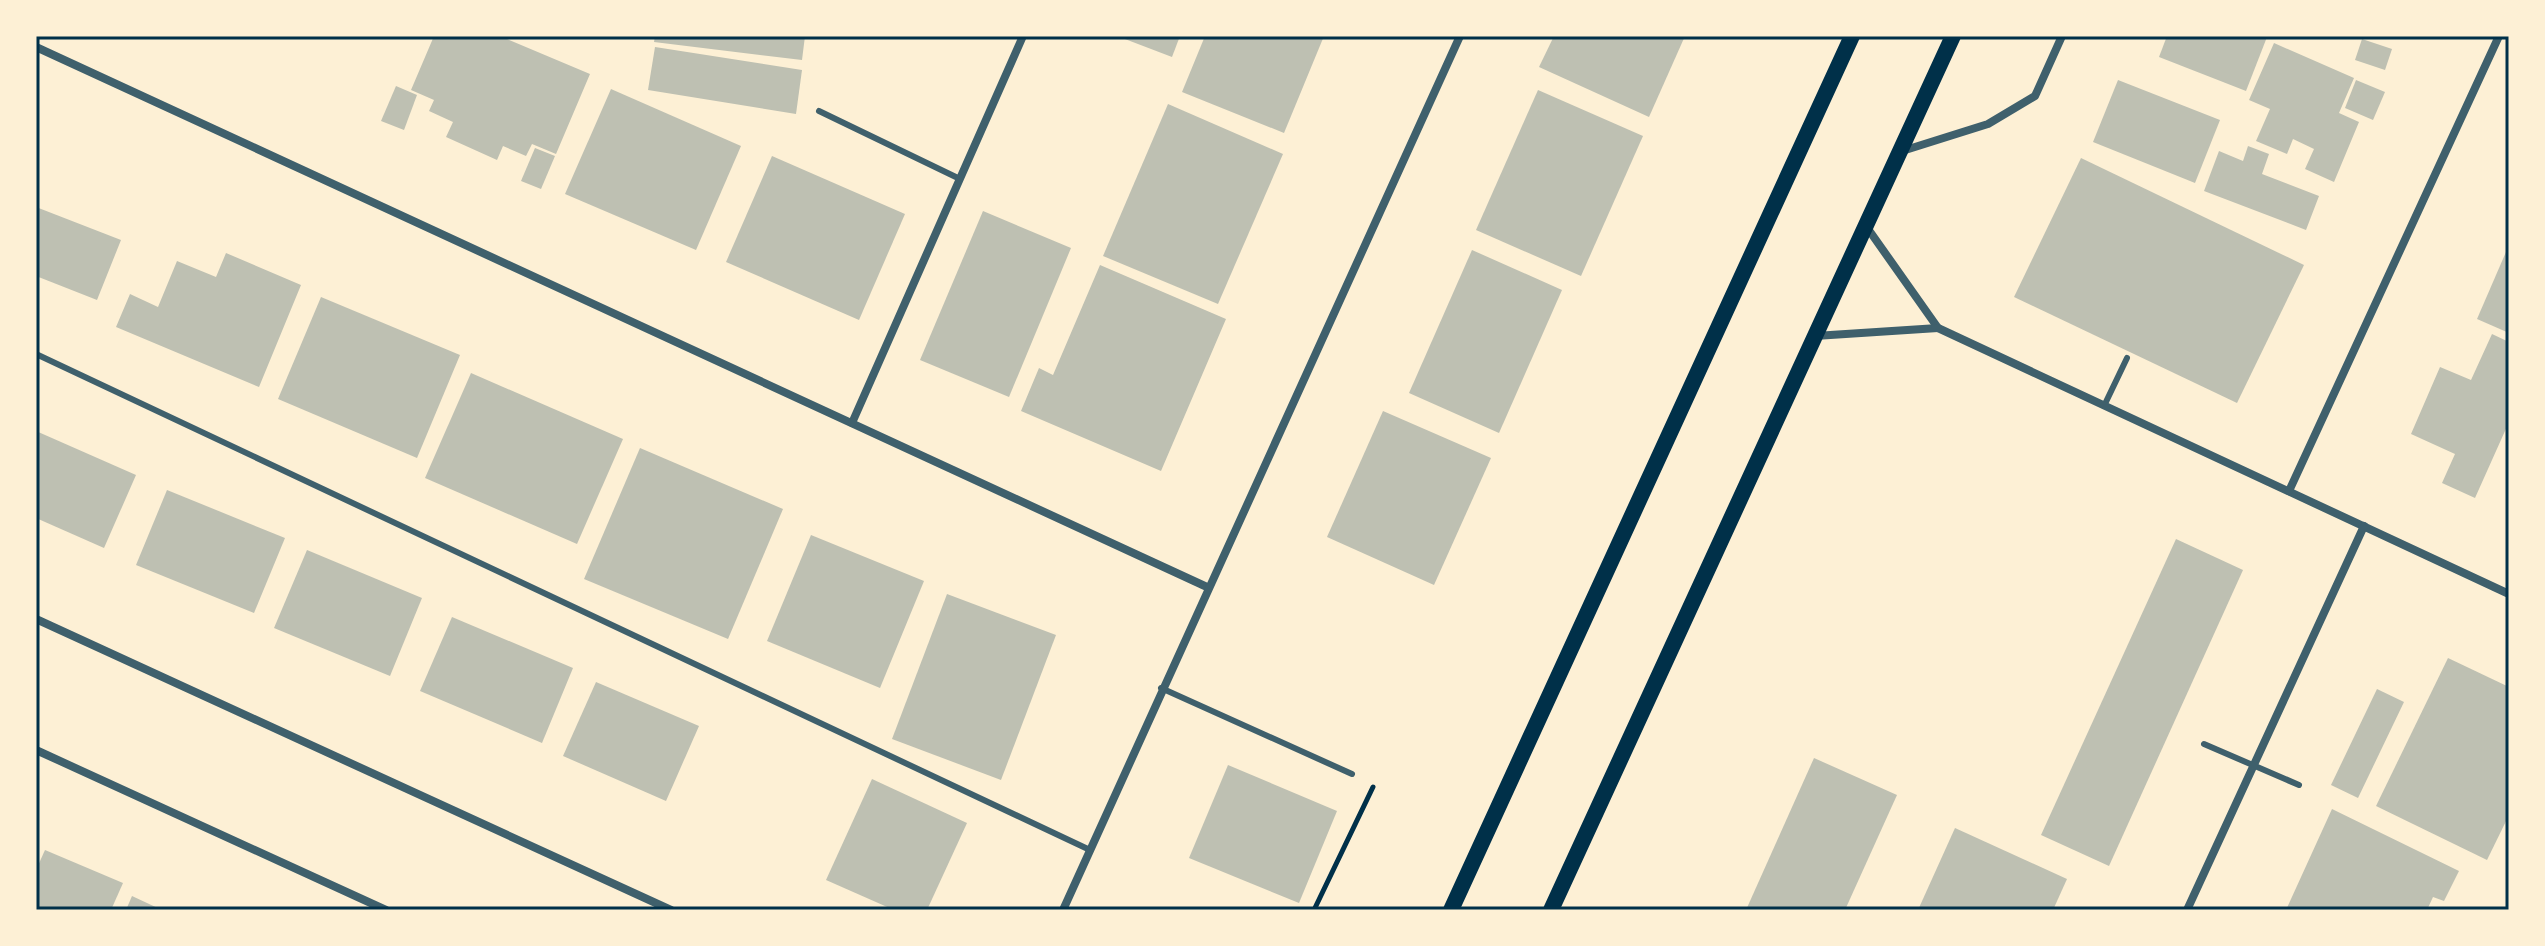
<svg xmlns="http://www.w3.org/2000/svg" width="2545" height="946" font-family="Poppins,sans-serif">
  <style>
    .building { fill: #bec0b2 }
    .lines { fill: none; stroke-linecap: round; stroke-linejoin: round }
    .path { stroke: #003049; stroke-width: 5 }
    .service { stroke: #3f606c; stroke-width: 6 }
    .minor { stroke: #3f606c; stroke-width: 8 }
    .secondary { stroke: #003049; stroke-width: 16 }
    .neatline { fill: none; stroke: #003049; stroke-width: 3 }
  </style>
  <rect width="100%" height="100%" fill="#fdf0d5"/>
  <g class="building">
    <polygon points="434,36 500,36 590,74 556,154 532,144 526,156 503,146 497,160 446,137 453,122 429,111 434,100 411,90"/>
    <polygon points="655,36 805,36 802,60 654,42"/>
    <polygon points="1117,36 1180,36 1172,57"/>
    <polygon points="1205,36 1324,36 1284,133 1182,92"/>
    <polygon points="1554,36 1685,36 1649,117 1539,67"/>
    <polygon points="2167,36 2263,36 2267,37 2246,91 2159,57"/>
    <polygon points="2362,39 2392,49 2385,70 2355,60"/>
    <polygon points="2274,43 2354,78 2339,113 2359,122 2334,182 2305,169 2314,149 2293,139 2287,154 2256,141 2270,109 2249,100"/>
    <polygon points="655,47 802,70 796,114 648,90"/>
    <polygon points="2118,80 2220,120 2195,183 2093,142"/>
    <polygon points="2356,80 2385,92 2373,120 2345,108"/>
    <polygon points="396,86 417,95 404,130 381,121"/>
    <polygon points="611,89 741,146 696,250 565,194"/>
    <polygon points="1538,90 1643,136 1581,276 1476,230"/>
    <polygon points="1168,104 1283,154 1218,304 1103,256"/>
    <polygon points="2248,146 2269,154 2262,174 2319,196 2306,230 2204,191 2219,151 2243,161"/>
    <polygon points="535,148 555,156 541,189 521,181"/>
    <polygon points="772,156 905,214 859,320 726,262"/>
    <polygon points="2081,158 2304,265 2237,403 2014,297"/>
    <polygon points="36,207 121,240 97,300 36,276"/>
    <polygon points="983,211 1071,248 1009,397 920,360"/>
    <polygon points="2509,245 2509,333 2477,319"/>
    <polygon points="1472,250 1562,290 1499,433 1409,393"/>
    <polygon points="226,253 301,285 259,387 116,327 130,294 158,307 177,261 216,277"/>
    <polygon points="1100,265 1226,319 1161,471 1021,411 1039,368 1053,375"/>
    <polygon points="321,297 460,355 417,458 278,399"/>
    <polygon points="2492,334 2509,342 2509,422 2475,498 2442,483 2455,454 2411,434 2440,367 2471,380"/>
    <polygon points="471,373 623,439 577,544 425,478"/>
    <polygon points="1383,411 1491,458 1434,585 1327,537"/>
    <polygon points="36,431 136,475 104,548 36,518"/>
    <polygon points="640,448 783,509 728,639 584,579"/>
    <polygon points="167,490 285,538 254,613 136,565"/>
    <polygon points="811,535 924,581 880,688 767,641"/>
    <polygon points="2176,539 2243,570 2109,866 2041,835"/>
    <polygon points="307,550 422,598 390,676 274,628"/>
    <polygon points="947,594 1056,635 1001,780 892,739"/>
    <polygon points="452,617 573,668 542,743 420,691"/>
    <polygon points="2448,658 2509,687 2509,815 2487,860 2376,806"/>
    <polygon points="596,682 699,726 666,801 563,756"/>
    <polygon points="2377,689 2404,702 2358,798 2331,785"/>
    <polygon points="1814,758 1897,795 1845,910 1746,910"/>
    <polygon points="1228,765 1337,811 1299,903 1189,858"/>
    <polygon points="872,779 967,823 927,910 894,910 826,880"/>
    <polygon points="2332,809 2459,871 2444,901 2433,897 2427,910 2286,910"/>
    <polygon points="1955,828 2067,879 2053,910 1918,910"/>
    <polygon points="45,850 123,883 111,910 36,910 36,870"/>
    <polygon points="132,896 162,910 126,910"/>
  </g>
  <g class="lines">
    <polyline class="path" points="1314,910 1373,787"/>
    <g class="service">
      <polyline points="819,111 960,179"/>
      <polyline points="36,354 1090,850"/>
      <polyline points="2104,406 2127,358"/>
      <polyline points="1161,688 1352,774"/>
      <polyline points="2204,744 2299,785"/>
    </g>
    <g class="minor">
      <polyline points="36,47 1207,587"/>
      <polyline points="1899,152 1988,124 2035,96 2062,36"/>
      <polyline points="1866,226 1938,328 2509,594"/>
      <polyline points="1815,336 1938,328"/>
      <polyline points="852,423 1023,36"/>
      <polyline points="2289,491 2499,36"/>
      <polyline points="36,619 671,910"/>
      <polyline points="36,750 386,910"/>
      <polyline points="1063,910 1460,36"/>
      <polyline points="2187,910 2364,526"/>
    </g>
    <g class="secondary">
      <polyline points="1451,910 1852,36"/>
      <polyline points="1551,910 1953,36"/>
    </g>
  </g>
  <rect width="2545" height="946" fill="none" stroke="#fdf0d5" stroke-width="76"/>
  <rect x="38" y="38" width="2469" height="870" class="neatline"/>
</svg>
